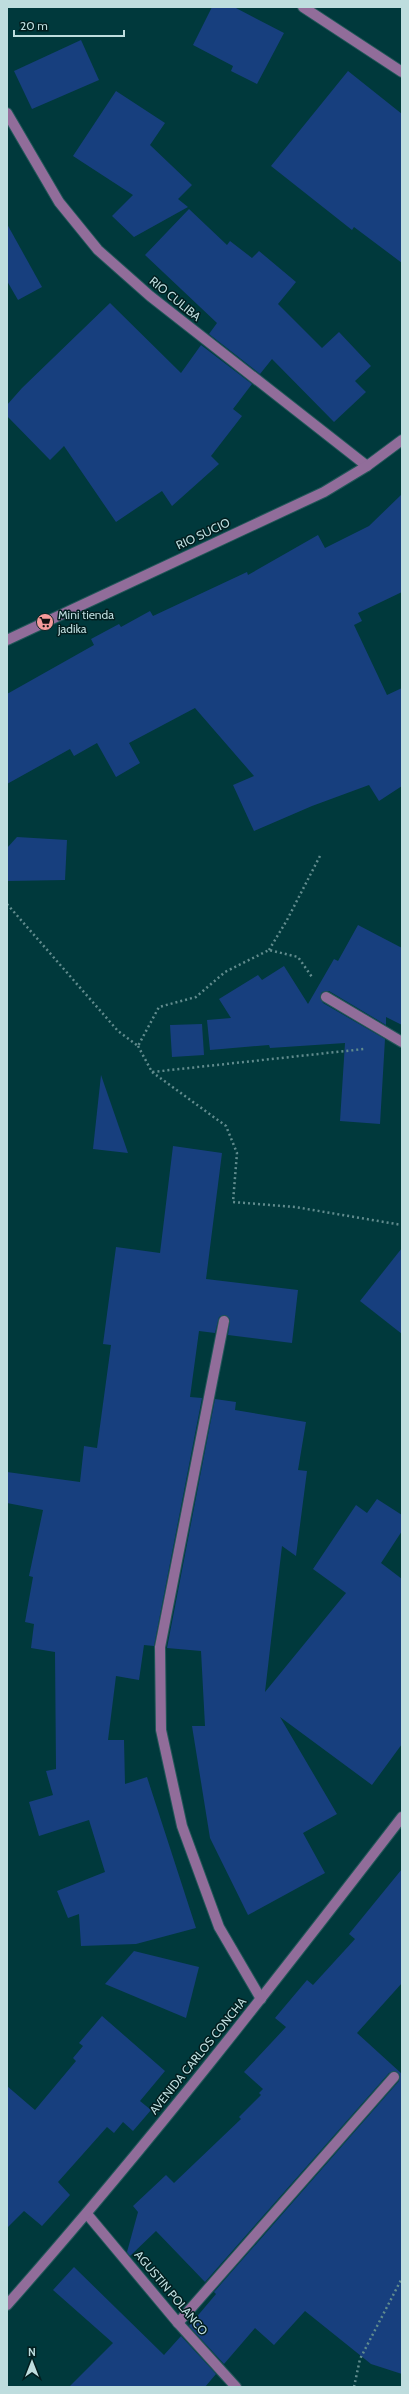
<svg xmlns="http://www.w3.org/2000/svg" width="409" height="2394" font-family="Cabin,sans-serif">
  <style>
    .building { fill: #173f7e }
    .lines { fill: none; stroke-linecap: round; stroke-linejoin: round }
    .minor-casing { stroke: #225759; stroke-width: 12 }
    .path { stroke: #618c8e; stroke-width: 2.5; stroke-dasharray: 2 3; stroke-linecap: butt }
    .minor { stroke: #916d9a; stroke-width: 10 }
    .labels { text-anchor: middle; stroke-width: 3; stroke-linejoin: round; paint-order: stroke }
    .street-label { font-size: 12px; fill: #beddde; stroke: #021e1f }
    .poi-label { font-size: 12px; fill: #beddde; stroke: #021e1f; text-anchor: start }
  </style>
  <rect width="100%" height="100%" fill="#00393c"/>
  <g class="building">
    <polygon points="212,7 234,7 284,33 257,84 231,71 233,66 193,45"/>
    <polygon points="81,40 99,80 32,109 14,71"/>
    <polygon points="348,71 402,114 402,263 354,227 352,230 271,166"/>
    <polygon points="116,91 165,123 150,145 192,185 178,199 188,207 134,237 112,216 133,195 73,156"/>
    <polygon points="189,209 227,245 230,241 252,258 259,251 296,282 278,304 322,348 339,332 371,366 355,381 366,392 334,422 272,359 260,374 209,334 217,323 145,255"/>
    <polygon points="7,224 42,287 18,300 7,281"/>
    <polygon points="110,303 181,373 201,345 252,384 233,409 242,416 211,456 219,464 172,506 162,491 116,522 64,446 50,460 7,416 7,405 22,388"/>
    <polygon points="402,494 402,592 358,613 362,621 354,625 387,695 402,688 402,786 379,801 369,785 312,806 254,831 233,785 254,776 195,708 129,743 140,763 116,777 97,743 74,756 70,749 7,784 7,694 94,645 91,639 119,624 121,627 150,611 153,616 247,572 248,575 318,535 325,548 369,526"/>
    <polygon points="17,837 67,840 65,880 7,881 7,848"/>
    <polygon points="358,925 402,948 402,1025 386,1017 386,1025 329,991 322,992 320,997 323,1003 385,1039 380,1124 340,1121 345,1043 270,1048 269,1045 210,1050 207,1020 231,1018 219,999 258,975 262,980 284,966 308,1004 334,959 338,961"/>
    <polygon points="202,1024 204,1055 172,1057 170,1025"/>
    <polygon points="101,1075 128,1153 93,1149"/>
    <polygon points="173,1146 222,1153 206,1279 298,1290 292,1343 228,1335 230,1319 225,1315 219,1317 215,1333 199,1331 190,1397 202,1398 154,1646 144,1645 139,1680 116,1676 108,1740 124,1740 125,1784 147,1777 196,1928 136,1944 81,1946 79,1914 68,1918 57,1891 105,1872 89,1820 39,1836 29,1802 53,1795 46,1771 56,1769 55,1652 31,1648 34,1624 25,1622 33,1577 29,1576 43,1510 7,1503 7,1472 80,1482 84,1446 97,1448 111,1345 103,1344 116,1247 160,1253"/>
    <polygon points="402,1248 402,1334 360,1301"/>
    <polygon points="215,1399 236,1402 235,1410 306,1422 298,1470 307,1471 296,1556 282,1546 265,1692 346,1593 313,1569 356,1505 367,1513 377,1499 402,1515 402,1531 381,1563 402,1579 402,1744 372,1785 280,1717 337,1814 303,1833 325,1873 248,1915 210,1838 192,1726 205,1726 201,1651 167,1648"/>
    <polygon points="402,1869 402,1983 357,2033 402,2074 402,2374 371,2364 305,2311 274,2345 255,2328 224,2364 189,2326 216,2294 214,2292 399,2081 400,2075 395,2071 389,2073 205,2282 156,2231 130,2256 127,2252 138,2212 133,2206 166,2175 174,2183 241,2119 239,2117 261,2095 259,2093 263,2089 244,2072 286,2027 275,2018 307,1980 313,1985 355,1939 349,1934"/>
    <polygon points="134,1951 199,1967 186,2018 105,1984"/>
    <polygon points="102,2016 165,2071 140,2101 151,2110 133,2131 123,2122 114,2133 107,2127 58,2182 70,2195 42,2226 24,2211 7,2228 7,2086 35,2110 76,2061 73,2058 83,2046 79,2043"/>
    <polygon points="74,2267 164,2355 181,2336 216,2374 205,2387 69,2387 113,2343 53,2290"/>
  </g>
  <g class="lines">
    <g class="minor-casing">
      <g id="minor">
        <polyline points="303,7 402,72"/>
        <polyline points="7,113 59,202 98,250 150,296 367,466"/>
        <polyline points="7,640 324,492 367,466 402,440"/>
        <polyline points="326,997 402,1042"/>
        <polyline points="224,1321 160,1647 161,1730 182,1826 219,1927 261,1999"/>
        <polyline points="87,2214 178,2323 236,2387"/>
        <path d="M7 2305C146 2148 274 1983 402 1817"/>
        <polyline points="178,2323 394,2077"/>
      </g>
    </g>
    <g class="path">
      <polyline points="7,904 118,1031 138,1046 159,1007 196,997 225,972 269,950 298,957 312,977"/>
      <polyline points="269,950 287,920 321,854"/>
      <polyline points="138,1046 152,1072 364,1049"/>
      <polyline points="152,1072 226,1126 237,1153 233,1202 295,1207 402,1225"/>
      <polyline points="354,2387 360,2359 402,2278"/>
    </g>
    <use href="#minor" class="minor"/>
  </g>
  <defs>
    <g id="supermarket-disc" transform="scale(0.9)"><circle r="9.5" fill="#f59b9b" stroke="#021e1f"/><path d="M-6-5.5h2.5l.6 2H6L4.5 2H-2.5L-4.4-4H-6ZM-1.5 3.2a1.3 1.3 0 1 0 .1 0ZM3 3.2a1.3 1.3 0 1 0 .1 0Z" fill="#111"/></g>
  </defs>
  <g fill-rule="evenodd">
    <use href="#supermarket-disc" x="45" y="622"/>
  </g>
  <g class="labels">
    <g class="street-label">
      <text transform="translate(175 299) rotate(39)" y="4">RIO CULIBA</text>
      <text transform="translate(203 534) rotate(-25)" y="4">RIO SUCIO</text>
      <text transform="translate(198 2056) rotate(-51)" y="4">AVENIDA CARLOS CONCHA</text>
      <text transform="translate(171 2293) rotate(50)" y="4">AGUSTIN POLANCO</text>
    </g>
    <g class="poi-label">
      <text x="58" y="619">Mini tienda<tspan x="58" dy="14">jadika</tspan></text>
    </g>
  </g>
  <rect width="409" height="2394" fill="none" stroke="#beddde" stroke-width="16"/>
  <g transform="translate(32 2362)" stroke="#021e1f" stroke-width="3" paint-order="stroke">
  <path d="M0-3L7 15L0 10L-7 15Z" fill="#beddde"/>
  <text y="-6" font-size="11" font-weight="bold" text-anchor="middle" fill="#beddde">N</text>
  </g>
  <path d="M14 30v6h110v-6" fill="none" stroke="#beddde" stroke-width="2"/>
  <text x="20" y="30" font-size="12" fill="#beddde" stroke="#021e1f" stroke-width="3" paint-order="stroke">20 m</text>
</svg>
